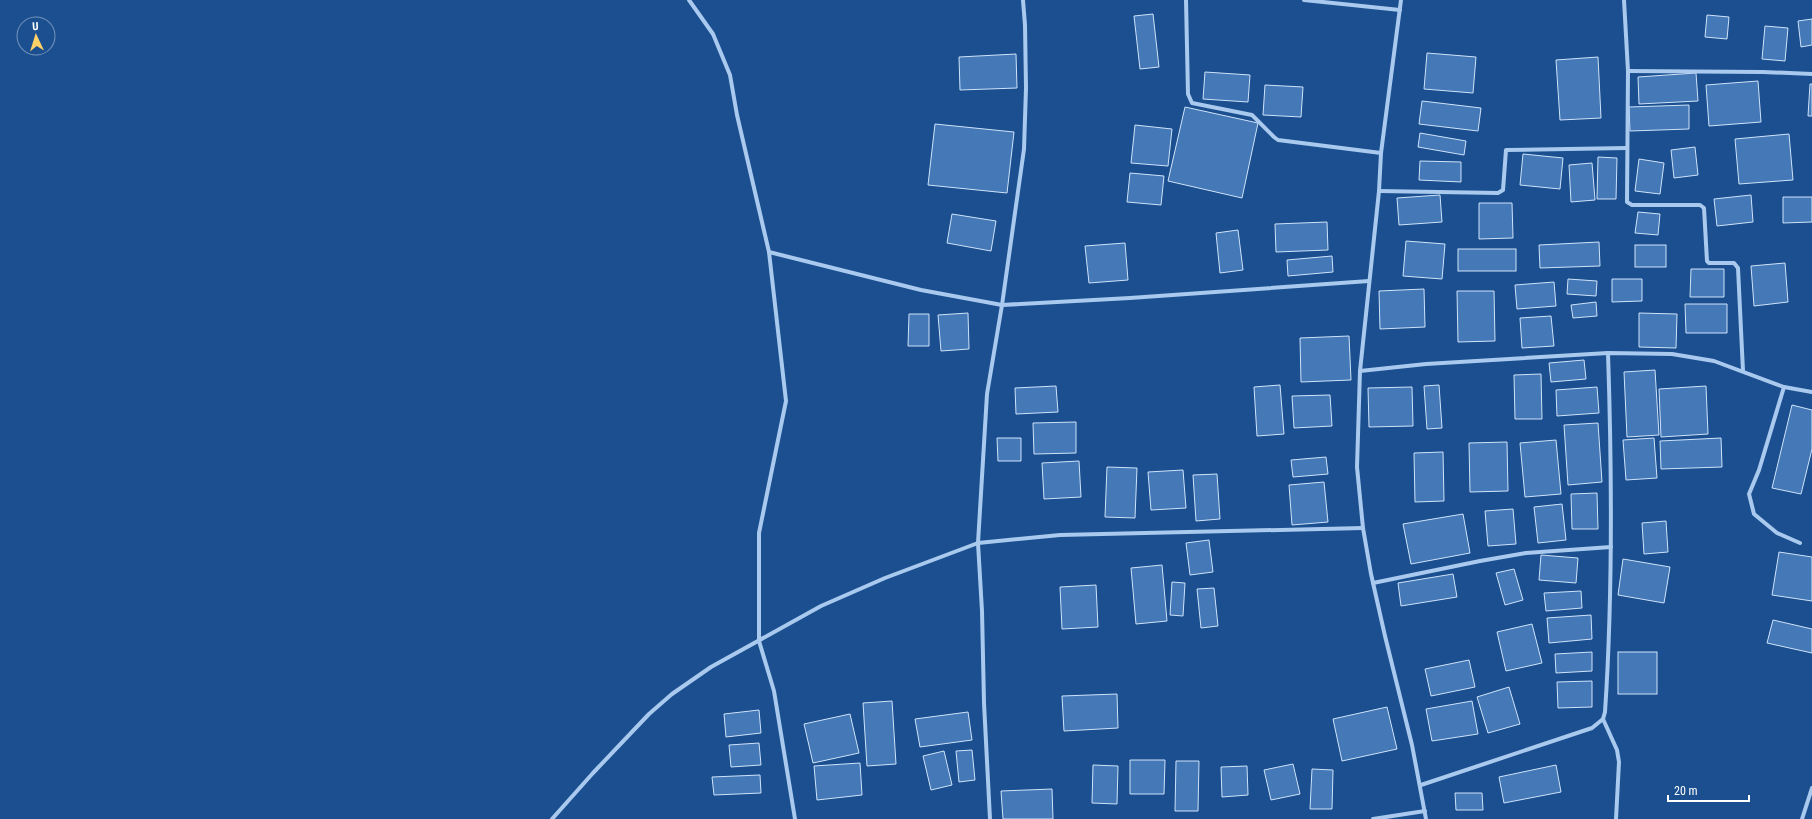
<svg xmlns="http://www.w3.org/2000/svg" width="1812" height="819" font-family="'Roboto Condensed',sans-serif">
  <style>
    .building { fill: #4478b7; stroke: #cfe3fa }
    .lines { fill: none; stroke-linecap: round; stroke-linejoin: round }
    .minor { stroke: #a9c9ee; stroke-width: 4 }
  </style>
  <rect width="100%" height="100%" fill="#1b4f8f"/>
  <g class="building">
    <polygon points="1153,14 1159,67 1140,69 1134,16"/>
    <polygon points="1707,15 1729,17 1727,39 1705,37"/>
    <polygon points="1812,19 1812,45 1801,47 1798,21"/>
    <polygon points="1765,26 1788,28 1785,61 1762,59"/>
    <polygon points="1427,53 1476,57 1473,93 1424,89"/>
    <polygon points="1016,54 1017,88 960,90 959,57"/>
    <polygon points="1598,57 1601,118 1560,120 1556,60"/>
    <polygon points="1205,72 1250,75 1248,102 1203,99"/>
    <polygon points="1696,73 1698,101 1639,104 1638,77"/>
    <polygon points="1758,81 1761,122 1709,126 1706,85"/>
    <polygon points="1810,84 1812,84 1812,116 1808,116"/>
    <polygon points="1265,85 1303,87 1301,117 1263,115"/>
    <polygon points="1422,101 1481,108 1478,131 1419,124"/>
    <polygon points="1689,105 1689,129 1630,131 1629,107"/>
    <polygon points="1185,107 1258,123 1242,198 1168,181"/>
    <polygon points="935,124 1014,132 1007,193 928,185"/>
    <polygon points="1135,125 1172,129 1168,166 1131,163"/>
    <polygon points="1420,133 1466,141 1464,155 1418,147"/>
    <polygon points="1789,134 1793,180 1739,184 1735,139"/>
    <polygon points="1695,147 1698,175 1674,178 1671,150"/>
    <polygon points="1523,154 1563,158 1560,189 1520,185"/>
    <polygon points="1598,157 1617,158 1616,199 1597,199"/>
    <polygon points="1639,159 1664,163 1660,194 1635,191"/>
    <polygon points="1420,161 1461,162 1461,182 1419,180"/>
    <polygon points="1592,163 1595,200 1571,202 1569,165"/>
    <polygon points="1130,173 1164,176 1161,205 1127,202"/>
    <polygon points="1440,195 1442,222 1399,225 1397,198"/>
    <polygon points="1751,195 1753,222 1717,226 1714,199"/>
    <polygon points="1783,197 1812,197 1812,222 1783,223"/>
    <polygon points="1479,203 1512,203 1513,238 1479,239"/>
    <polygon points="1638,212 1660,214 1658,235 1635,233"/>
    <polygon points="952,214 996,221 991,251 947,243"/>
    <polygon points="1327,222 1328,250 1276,252 1275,224"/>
    <polygon points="1238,230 1243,270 1220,273 1216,233"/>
    <polygon points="1406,241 1445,244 1442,279 1403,276"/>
    <polygon points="1599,242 1600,266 1540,268 1539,245"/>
    <polygon points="1125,243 1128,280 1089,283 1085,246"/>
    <rect x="1635" y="245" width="31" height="22"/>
    <rect x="1458" y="249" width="58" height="22"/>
    <polygon points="1332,256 1333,272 1288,276 1287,260"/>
    <polygon points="1785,263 1788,302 1754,306 1751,266"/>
    <polygon points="1691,269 1724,269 1724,297 1690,297"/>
    <polygon points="1568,279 1597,281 1596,296 1567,294"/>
    <polygon points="1612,279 1642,279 1642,301 1612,302"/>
    <polygon points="1554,282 1556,306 1517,309 1515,285"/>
    <polygon points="1424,289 1425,327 1380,329 1379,291"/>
    <polygon points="1457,291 1494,291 1495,341 1458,342"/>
    <polygon points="1596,302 1597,316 1573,318 1571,305"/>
    <polygon points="1685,304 1727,304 1727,333 1686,333"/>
    <polygon points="968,313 969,349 941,351 938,315"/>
    <polygon points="1639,313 1677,314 1676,348 1639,347"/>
    <polygon points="909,314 929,314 929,346 908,346"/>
    <polygon points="1551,316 1554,346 1522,348 1520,318"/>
    <polygon points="1349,336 1351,380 1301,382 1300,338"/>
    <polygon points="1584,360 1586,379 1551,382 1549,363"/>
    <polygon points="1655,370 1659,435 1627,437 1624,372"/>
    <polygon points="1541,374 1542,419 1515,419 1514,375"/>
    <polygon points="1280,385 1284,434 1257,436 1254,387"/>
    <polygon points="1439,385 1442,428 1427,429 1424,386"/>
    <polygon points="1056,386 1058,412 1016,414 1015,388"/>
    <polygon points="1706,386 1708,434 1661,437 1659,389"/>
    <polygon points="1412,387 1413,426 1369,427 1368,388"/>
    <polygon points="1597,387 1599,413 1557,416 1556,390"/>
    <polygon points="1330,395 1332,426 1294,428 1292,396"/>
    <polygon points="1792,405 1812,410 1812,449 1801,494 1772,488"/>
    <polygon points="1076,422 1076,453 1034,454 1033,423"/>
    <polygon points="1598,423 1602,482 1568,485 1564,425"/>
    <polygon points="997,438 1021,438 1021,461 998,461"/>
    <polygon points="1654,438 1657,478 1626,480 1623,440"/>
    <polygon points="1721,438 1722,467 1661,469 1660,441"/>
    <polygon points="1556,440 1561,494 1525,497 1520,443"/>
    <polygon points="1507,442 1508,491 1470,492 1469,443"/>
    <polygon points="1443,452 1444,501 1415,502 1414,453"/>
    <polygon points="1326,457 1328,474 1293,477 1291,460"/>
    <polygon points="1079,461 1081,497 1044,499 1042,463"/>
    <polygon points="1107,467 1137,468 1135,518 1105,517"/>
    <polygon points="1183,470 1186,508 1151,510 1148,472"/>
    <polygon points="1217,474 1220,519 1196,521 1193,475"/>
    <polygon points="1324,482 1328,522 1292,525 1289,485"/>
    <polygon points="1597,493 1598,529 1572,529 1571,494"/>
    <polygon points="1562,504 1566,540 1538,543 1534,507"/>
    <polygon points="1513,509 1516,544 1488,546 1485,511"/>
    <polygon points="1463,514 1470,553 1411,564 1403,524"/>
    <polygon points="1666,521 1668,552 1644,554 1642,523"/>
    <polygon points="1209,540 1213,572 1190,575 1186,543"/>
    <polygon points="1779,552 1812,557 1812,601 1772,595"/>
    <polygon points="1541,555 1578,558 1576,583 1539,580"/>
    <polygon points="1623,559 1670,567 1664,603 1618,595"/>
    <polygon points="1162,565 1167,621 1136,624 1131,568"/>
    <polygon points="1514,569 1523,600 1505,605 1496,573"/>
    <polygon points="1453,574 1457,597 1401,606 1398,583"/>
    <polygon points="1172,582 1185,583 1183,616 1170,615"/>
    <polygon points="1096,585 1098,627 1062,629 1060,587"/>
    <polygon points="1214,588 1218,626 1201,628 1197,589"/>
    <polygon points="1581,591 1582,608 1546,611 1544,593"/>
    <polygon points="1591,615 1592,639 1549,643 1547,618"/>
    <polygon points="1773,620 1812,629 1812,653 1767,643"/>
    <polygon points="1532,624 1542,663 1506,671 1497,632"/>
    <polygon points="1592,652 1592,671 1556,673 1555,654"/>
    <rect x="1618" y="652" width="39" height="42"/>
    <polygon points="1469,660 1475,687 1431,696 1425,669"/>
    <polygon points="1592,681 1592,707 1558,708 1557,682"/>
    <polygon points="1509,687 1520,724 1488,733 1477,697"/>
    <polygon points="1117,694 1118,728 1064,731 1062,696"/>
    <polygon points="892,701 896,764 867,766 863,703"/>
    <polygon points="1472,701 1478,734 1432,741 1426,709"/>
    <polygon points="1387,707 1397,749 1342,761 1333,719"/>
    <polygon points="759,710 761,733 726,737 724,714"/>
    <polygon points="968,712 972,740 920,747 915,719"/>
    <polygon points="850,714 859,753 813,763 804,724"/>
    <polygon points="759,743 761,765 731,767 729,745"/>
    <polygon points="972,750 975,780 959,782 956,751"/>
    <polygon points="944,751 952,785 931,790 923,756"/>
    <polygon points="1130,760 1165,760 1164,794 1130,794"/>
    <polygon points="1176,761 1199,761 1198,811 1175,811"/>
    <polygon points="860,763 862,795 817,800 814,766"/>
    <polygon points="1293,764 1300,794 1271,800 1264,770"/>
    <polygon points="1093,765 1118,766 1117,804 1092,803"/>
    <polygon points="1556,765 1561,792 1504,803 1499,777"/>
    <polygon points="1247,766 1248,795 1222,797 1221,767"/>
    <polygon points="1312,769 1333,770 1332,809 1310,809"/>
    <polygon points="760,775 761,793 714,795 712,777"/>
    <polygon points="1052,789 1053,819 1003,819 1001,791"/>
    <polygon points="1455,793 1482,793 1483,810 1456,810"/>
  </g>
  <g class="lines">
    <g class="minor">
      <polyline points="689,0 713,34 730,75 737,115 769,252 786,401 759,533 759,641 774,691 795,819"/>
      <polyline points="1186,0 1188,94 1192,103 1252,115 1274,137 1278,140 1381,153"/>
      <polyline points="1304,0 1400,10"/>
      <polyline points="1401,0 1381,153 1379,191 1360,371 1357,467 1363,528 1371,574 1385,636 1412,745 1426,819"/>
      <polyline points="1624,0 1628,71 1627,202 1632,205 1700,205 1704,208 1707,261 1709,263 1734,263 1738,268 1743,371"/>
      <polyline points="1628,71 1763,72 1812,74"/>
      <polyline points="1379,191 1498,193 1503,190 1506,150 1627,148"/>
      <polyline points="769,252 921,290 1002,305 1130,298 1369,281"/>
      <polyline points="1360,371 1426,364 1608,353 1672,354 1714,361 1784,387 1812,392"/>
      <polyline points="1784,387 1759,470 1749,494 1754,514 1777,533 1800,543"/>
      <polyline points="1373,583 1480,561 1526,553 1611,547"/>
      <polyline points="1603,719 1617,750 1619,762 1616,819"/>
      <path d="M1421 785 1592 728 1603 719 1605 712C1613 593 1612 473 1608 353"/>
      <polyline points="552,819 593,773 649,714 672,694 711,667 821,606 885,578 978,543 1060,535 1363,528"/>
      <polyline points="990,819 984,703 982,611 978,543 987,394 1002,305 1024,149 1026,88 1025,25 1023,0"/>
      <polyline points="1373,819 1425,811"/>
      <polyline points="1802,819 1812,788"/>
    </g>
  </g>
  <g transform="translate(36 36) rotate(356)"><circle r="19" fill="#1b4f8f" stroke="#7695bc"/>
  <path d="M0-3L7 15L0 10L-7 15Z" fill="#ffd166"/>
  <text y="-6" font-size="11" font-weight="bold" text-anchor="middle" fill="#ffffff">U</text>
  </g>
  <path d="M1668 795v6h81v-6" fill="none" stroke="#ffffff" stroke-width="2"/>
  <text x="1674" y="795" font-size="12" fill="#ffffff" stroke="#1b4f8f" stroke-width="3" paint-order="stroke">20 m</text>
</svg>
